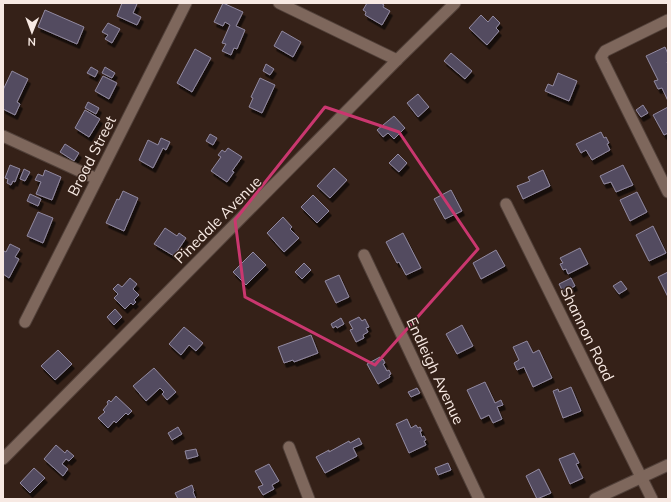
<svg xmlns="http://www.w3.org/2000/svg" width="671" height="502" font-family="Mulish,sans-serif">
  <style>
    .building { fill: #534b60; stroke: #928aa1; filter: url(#shadow) }
    .lines { fill: none; stroke-linecap: round; stroke-linejoin: round }
    .minor-casing { stroke: #514039; stroke-width: 13 }
    .minor { stroke: #7e675c; stroke-width: 11 }
    .marked { fill: none; stroke: #ca376f; stroke-width: 3; stroke-linejoin: round }
    .labels { text-anchor: middle; stroke-width: 3; stroke-linejoin: round; paint-order: stroke }
    .street-label { font-size: 15px; fill: #f7e9e3; stroke: #352118 }
  </style>
  <defs>
    <filter id="shadow"><feDropShadow dx="2.5" dy="4.5" stdDeviation="0" flood-color="#0009"/></filter>
  </defs>
  <rect width="100%" height="100%" fill="#352118"/>
  <g class="building">
    <polygon points="122,3 134,3 137,4 133,13 141,17 137,25 117,16"/>
    <polygon points="223,3 243,12 236,26 245,30 237,49 234,48 231,55 222,51 226,44 222,43 230,25 225,22 223,26 214,22"/>
    <polygon points="367,3 381,3 384,5 383,7 390,11 382,25 365,15 366,12 363,10"/>
    <polygon points="45,10 84,27 77,44 38,27"/>
    <polygon points="481,15 488,22 493,16 500,23 496,28 499,31 487,45 469,28"/>
    <polygon points="108,23 120,29 112,43 105,39 108,35 102,32"/>
    <polygon points="282,31 301,42 293,57 274,46"/>
    <polygon points="665,47 668,54 668,62 667,62 668,65 668,101 662,88 658,89 654,81 658,80 646,56"/>
    <polygon points="195,49 211,58 192,92 177,83"/>
    <polygon points="451,53 472,71 465,79 444,61"/>
    <polygon points="266,64 274,69 270,75 263,71"/>
    <polygon points="91,67 98,71 95,77 87,73"/>
    <polygon points="105,67 115,73 112,78 102,73"/>
    <polygon points="12,71 28,79 17,102 20,104 15,115 3,109 3,90"/>
    <polygon points="558,73 577,81 569,101 545,91 548,84 553,86"/>
    <polygon points="103,76 117,83 109,99 95,91"/>
    <polygon points="260,78 275,85 262,113 249,107 253,98 251,97"/>
    <polygon points="418,94 429,107 418,117 407,103"/>
    <polygon points="88,102 99,108 96,114 85,108"/>
    <polygon points="643,105 648,113 641,117 636,110"/>
    <polygon points="668,107 668,133 664,135 653,115"/>
    <polygon points="85,110 100,119 89,137 75,128"/>
    <polygon points="394,116 405,128 394,139 388,133 383,137 377,130"/>
    <polygon points="601,132 604,138 606,137 609,143 607,144 610,150 592,160 586,150 581,153 576,144"/>
    <polygon points="210,134 217,138 213,145 206,141"/>
    <polygon points="161,138 170,142 166,150 163,148 153,168 139,160 148,140 158,145"/>
    <polygon points="65,144 79,153 74,161 60,152"/>
    <polygon points="228,148 242,157 232,171 234,172 227,182 211,171 221,157 218,155 222,150 225,152"/>
    <polygon points="398,154 407,163 399,172 389,163"/>
    <polygon points="10,165 20,169 15,182 13,181 11,185 7,183 8,179 5,178"/>
    <polygon points="623,165 633,185 616,192 611,182 604,184 600,176"/>
    <polygon points="334,168 347,180 330,198 317,186"/>
    <polygon points="24,169 30,172 25,181 20,179"/>
    <polygon points="45,170 61,177 52,200 36,194 41,182 35,180 38,174 43,176"/>
    <polygon points="543,170 550,186 523,199 517,186 530,181 528,177"/>
    <polygon points="451,190 462,211 445,219 434,199"/>
    <polygon points="123,191 138,198 124,231 106,223 117,199 119,200"/>
    <polygon points="637,192 647,212 630,221 620,200"/>
    <polygon points="30,194 41,199 38,206 27,201"/>
    <polygon points="313,195 329,211 317,223 301,207"/>
    <polygon points="38,212 53,218 43,243 27,236"/>
    <polygon points="283,217 292,227 290,229 299,238 284,252 267,233"/>
    <polygon points="653,226 666,253 649,261 636,235"/>
    <polygon points="165,228 177,236 179,233 186,238 174,256 154,244"/>
    <polygon points="403,233 421,268 406,275 399,262 397,263 386,242"/>
    <polygon points="10,244 20,249 15,257 19,259 9,278 3,274 3,253 4,251 6,252"/>
    <polygon points="580,248 588,264 568,274 566,269 563,270 560,264 563,263 560,258"/>
    <polygon points="496,250 505,266 481,279 473,263"/>
    <polygon points="253,252 266,265 246,285 233,272"/>
    <polygon points="304,263 311,270 302,279 295,272"/>
    <polygon points="668,272 668,297 658,277"/>
    <polygon points="339,275 349,297 336,303 325,281"/>
    <polygon points="130,278 137,284 133,289 139,295 134,300 136,302 133,305 131,303 125,309 114,298 118,294 113,289 118,284 122,287"/>
    <polygon points="571,278 575,286 563,292 559,284"/>
    <polygon points="621,281 627,289 619,294 613,286"/>
    <polygon points="115,309 122,317 114,325 107,317"/>
    <polygon points="359,317 362,321 365,319 369,327 366,328 368,332 363,335 364,338 356,342 350,330 353,329 349,322"/>
    <polygon points="341,318 344,324 337,328 336,326 333,328 331,324"/>
    <polygon points="462,325 473,346 457,354 446,334"/>
    <polygon points="184,327 203,343 196,351 189,345 181,355 169,344"/>
    <polygon points="311,335 318,353 294,362 293,360 284,363 278,347"/>
    <polygon points="527,341 533,353 539,350 552,378 533,387 524,367 517,370 514,363 519,360 513,347"/>
    <polygon points="58,350 72,364 55,380 41,366"/>
    <polygon points="380,357 381,360 383,359 385,363 383,364 387,371 389,370 391,374 389,375 390,377 378,384 367,364"/>
    <polygon points="154,368 176,392 167,400 162,394 164,392 160,388 146,401 133,386"/>
    <polygon points="485,382 495,403 501,400 503,405 497,407 502,419 493,423 489,415 481,419 467,390"/>
    <polygon points="571,387 581,411 563,418 553,391 558,389 559,392"/>
    <polygon points="417,388 420,393 411,397 408,392"/>
    <polygon points="116,396 132,411 128,415 126,413 116,423 114,421 108,428 98,418 105,412 103,410 108,404 107,402 109,400 111,402"/>
    <polygon points="407,419 411,428 416,425 418,428 420,427 422,431 420,431 422,437 424,436 426,440 424,441 426,445 409,453 396,424"/>
    <polygon points="178,427 182,434 172,440 168,433"/>
    <polygon points="359,438 362,444 353,448 357,456 325,473 316,457 329,450 329,452 349,441 350,443"/>
    <polygon points="56,445 65,453 67,450 74,456 69,461 66,459 62,464 68,469 63,476 44,459"/>
    <polygon points="196,449 198,456 187,459 185,451"/>
    <polygon points="574,453 579,463 576,464 583,478 570,484 559,459"/>
    <polygon points="448,463 451,470 438,475 435,468"/>
    <polygon points="269,464 279,481 272,485 274,489 263,495 258,487 263,485 255,471"/>
    <polygon points="34,468 45,478 30,493 20,483"/>
    <polygon points="539,469 551,493 537,499 526,476"/>
    <polygon points="192,485 194,491 193,492 196,499 178,499 175,493"/>
  </g>
  <g class="lines">
    <g class="minor-casing">
      <g id="minor">
        <polyline points="279,3 397,60"/>
        <polyline points="668,20 605,51 601,57 668,192"/>
        <polyline points="3,136 97,179"/>
        <polyline points="506,204 652,499"/>
        <polyline points="364,255 479,499"/>
        <polyline points="25,322 186,3"/>
        <polyline points="289,447 309,499"/>
        <polyline points="3,459 397,60 455,3"/>
        <polyline points="595,499 668,465"/>
      </g>
    </g>
    <use href="#minor" class="minor"/>
  </g>
  <path class="marked" d="M325 107 399 132 478 249 375 365 245 297 235 220Z"/>
  <g class="labels">
    <g class="street-label">
      <text transform="translate(92 156) rotate(-63)" y="5">Broad Street</text>
      <text transform="translate(218 220) rotate(-45)" y="5">Pinedale Avenue</text>
      <text transform="translate(587 334) rotate(64)" y="5">Shannon Road</text>
      <text transform="translate(435 371) rotate(65)" y="5">Endleigh Avenue</text>
    </g>
  </g>
  <rect width="671" height="502" fill="none" stroke="#f7e9e3" stroke-width="8"/>
  <g transform="translate(32 32) rotate(181)" stroke="#352118" stroke-width="3" paint-order="stroke">
  <path d="M0-3L7 15L0 10L-7 15Z" fill="#f7e9e3"/>
  <text y="-6" font-size="11" font-weight="bold" text-anchor="middle" fill="#f7e9e3">N</text>
  </g>
</svg>
